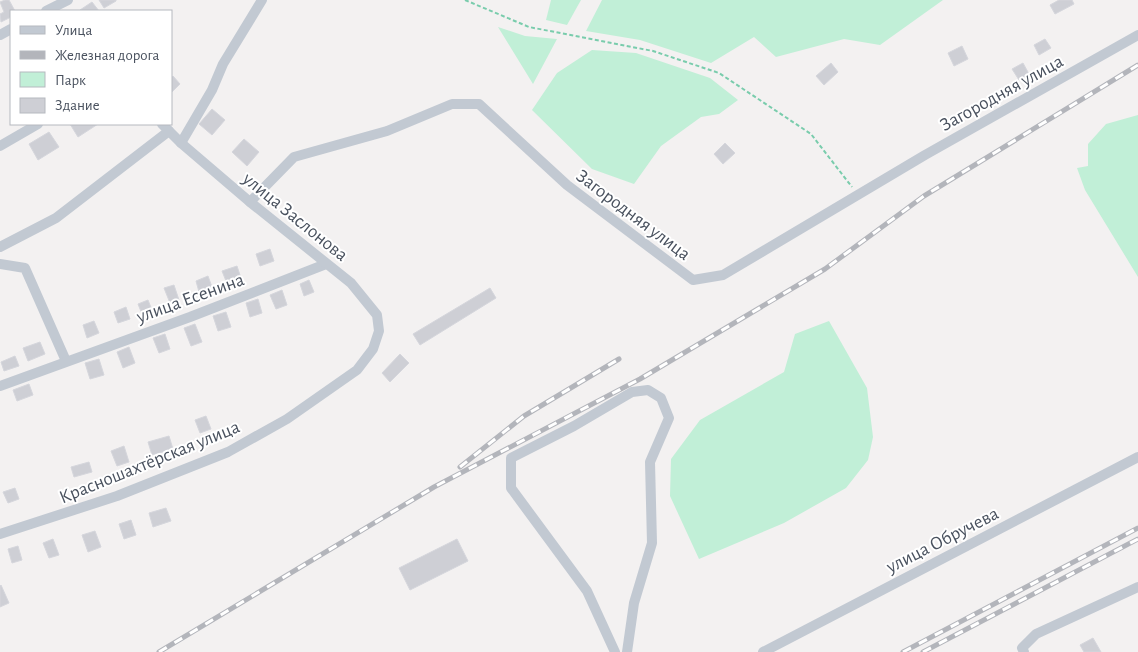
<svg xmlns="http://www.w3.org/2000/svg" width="1138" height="652" font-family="'Alegreya Sans',sans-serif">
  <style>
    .green { fill: #c1efd7 }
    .building { fill: #cecfd5; stroke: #d5d6dc }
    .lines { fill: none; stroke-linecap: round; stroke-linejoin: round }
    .path { stroke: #79ccac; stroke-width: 2; stroke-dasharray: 4 2.5; stroke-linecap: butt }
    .minor { stroke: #c2c9d2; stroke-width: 10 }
    .rail-casing { stroke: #b3b5bb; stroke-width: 5 }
    .rail { stroke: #fff; stroke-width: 3; stroke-dasharray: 9; stroke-linecap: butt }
    .labels { text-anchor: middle; stroke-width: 4; stroke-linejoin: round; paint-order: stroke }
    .street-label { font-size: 19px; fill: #49515e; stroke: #fff }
  </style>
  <rect width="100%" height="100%" fill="#f3f1f1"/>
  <g class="green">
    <polygon points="551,0 581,0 567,25 546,20"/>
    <polygon points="602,0 943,0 880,45 844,39 776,57 754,37 711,63 640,40 586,31"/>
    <polygon points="498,27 525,36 557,39 533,84"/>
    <polygon points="592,50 636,53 710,78 738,100 719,114 701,117 661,146 634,184 592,169 532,110 557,73"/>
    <polygon points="1138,115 1138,277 1085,190 1077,168 1088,166 1088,144 1106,124"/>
    <polygon points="829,321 867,388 873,437 868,460 846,488 784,523 699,559 670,496 671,459 700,420 784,372 795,334"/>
  </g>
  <g class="building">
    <polygon points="5,0 9,0 15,11 11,11 11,17 1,22 0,14 4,12 0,2"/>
    <polygon points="99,0 116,0 116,1 104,8"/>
    <polygon points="1059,0 1072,0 1074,4 1055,14 1050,5"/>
    <polygon points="92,2 99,11 80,11 80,10"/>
    <polygon points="1045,39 1051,48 1039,55 1034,45"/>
    <polygon points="962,46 968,59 954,66 948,53"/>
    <polygon points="831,63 838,72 824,85 816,76"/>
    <polygon points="1023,63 1029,74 1019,80 1012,69"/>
    <polygon points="173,76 180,84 171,93 171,78"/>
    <polygon points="212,109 225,120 212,135 199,124"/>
    <polygon points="70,124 98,124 78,137"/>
    <polygon points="49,132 59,147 38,160 29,144"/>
    <polygon points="244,139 259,152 247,166 232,152"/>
    <polygon points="725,143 735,153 723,164 714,154"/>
    <polygon points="270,249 274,261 260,266 256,254"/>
    <polygon points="237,266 242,281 228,286 222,271"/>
    <polygon points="208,276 212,287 199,292 196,281"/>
    <polygon points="309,280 314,292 304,296 300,284"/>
    <polygon points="174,285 179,300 170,303 164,288"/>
    <polygon points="490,288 496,298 420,345 413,334"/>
    <polygon points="282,290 287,305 276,309 270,295"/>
    <polygon points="258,299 262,313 250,317 246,303"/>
    <polygon points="148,300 152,310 142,314 138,304"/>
    <polygon points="126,307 130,319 118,323 114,312"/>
    <polygon points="226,312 231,327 218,331 213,316"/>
    <polygon points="94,321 99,333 87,338 83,325"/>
    <polygon points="195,324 202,342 191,346 184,328"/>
    <polygon points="165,334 170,349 159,353 153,338"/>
    <polygon points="40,342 45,354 28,361 23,348"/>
    <polygon points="129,347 135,363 123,368 117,352"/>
    <polygon points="400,354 409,363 390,382 382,373"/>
    <polygon points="15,356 19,366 4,371 1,362"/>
    <polygon points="99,359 104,375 90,379 85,363"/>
    <polygon points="29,384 33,395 17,401 13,390"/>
    <polygon points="206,416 211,429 200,433 195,420"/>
    <polygon points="169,436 173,449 152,455 148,442"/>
    <polygon points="124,446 129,462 117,466 111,451"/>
    <polygon points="89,462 92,472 74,477 71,467"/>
    <polygon points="15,488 19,499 8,503 3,492"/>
    <polygon points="166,508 171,521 153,527 149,513"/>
    <polygon points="131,520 136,535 124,539 119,524"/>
    <polygon points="95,531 101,547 88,552 82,535"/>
    <polygon points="53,539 59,555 49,558 43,543"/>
    <polygon points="457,539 468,561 410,590 399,568"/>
    <polygon points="18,546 22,560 12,563 8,549"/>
    <polygon points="1,585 9,603 0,607 0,586"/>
    <polygon points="1093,638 1101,652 1084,652 1080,645"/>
  </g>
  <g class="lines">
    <polyline class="path" points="465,0 529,27 653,51 719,73 811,134 852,187"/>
    <g class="minor">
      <polyline points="46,11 68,0"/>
      <polyline points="0,35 11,29"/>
      <polyline points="181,143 212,90 223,64 262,0"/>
      <polyline points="0,146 38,124"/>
      <polyline points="250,202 294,157 387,131 452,104 479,104 567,185 693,280 723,275 925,155 1138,35"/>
      <polyline points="0,247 56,218 169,131"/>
      <polyline points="0,264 25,268 66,361"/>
      <polyline points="0,386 190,317 326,264"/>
      <polyline points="0,534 117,496 228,452 287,419 357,370 373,349 379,331 377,315 351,283 250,202 181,143 162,124"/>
      <polyline points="615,652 587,591 511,488 511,458 574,426 632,392 648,390 661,398 669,418 650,462 652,543 634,603 627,652"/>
      <polyline points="763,652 1138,457"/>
      <polyline points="1024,652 1022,648 1036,634 1138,587"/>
    </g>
    <g class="rail-casing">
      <g id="rail">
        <polyline points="460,467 524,416 619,359"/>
        <polyline points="159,652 434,487 640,379 825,269 924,196 1138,65"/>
        <polyline points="903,652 1138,528"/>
        <polyline points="923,652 1138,539"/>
      </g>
    </g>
    <use href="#rail" class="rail"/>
  </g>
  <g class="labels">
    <g class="street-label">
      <text transform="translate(1001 92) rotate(-29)" y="7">Загородняя улица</text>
      <text transform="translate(634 214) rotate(37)" y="7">Загородняя улица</text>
      <text transform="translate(296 216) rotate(39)" y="7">улица Заслонова</text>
      <text transform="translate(190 297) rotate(-20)" y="7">улица Есенина</text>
      <text transform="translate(149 461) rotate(-22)" y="7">Красношахтёрская улица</text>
      <text transform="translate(942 539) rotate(-27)" y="7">улица Обручева</text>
    </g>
  </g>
  <rect x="10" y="10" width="162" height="115" fill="#ffffff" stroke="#b6b9bf"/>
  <rect x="20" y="26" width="25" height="8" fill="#c2c9d2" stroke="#b6b9bf"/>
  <text x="55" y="35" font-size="15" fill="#49515e">Улица</text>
  <rect x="20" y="51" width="25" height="8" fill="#b3b5bb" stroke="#b6b9bf"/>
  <text x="55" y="60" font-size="15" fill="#49515e">Железная дорога</text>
  <rect x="20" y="72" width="25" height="15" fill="#c1efd7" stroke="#b6b9bf"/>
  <text x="55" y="85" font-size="15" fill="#49515e">Парк</text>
  <rect x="20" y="98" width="25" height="15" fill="#cecfd5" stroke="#b6b9bf"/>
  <text x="55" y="110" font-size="15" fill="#49515e">Здание</text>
</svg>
